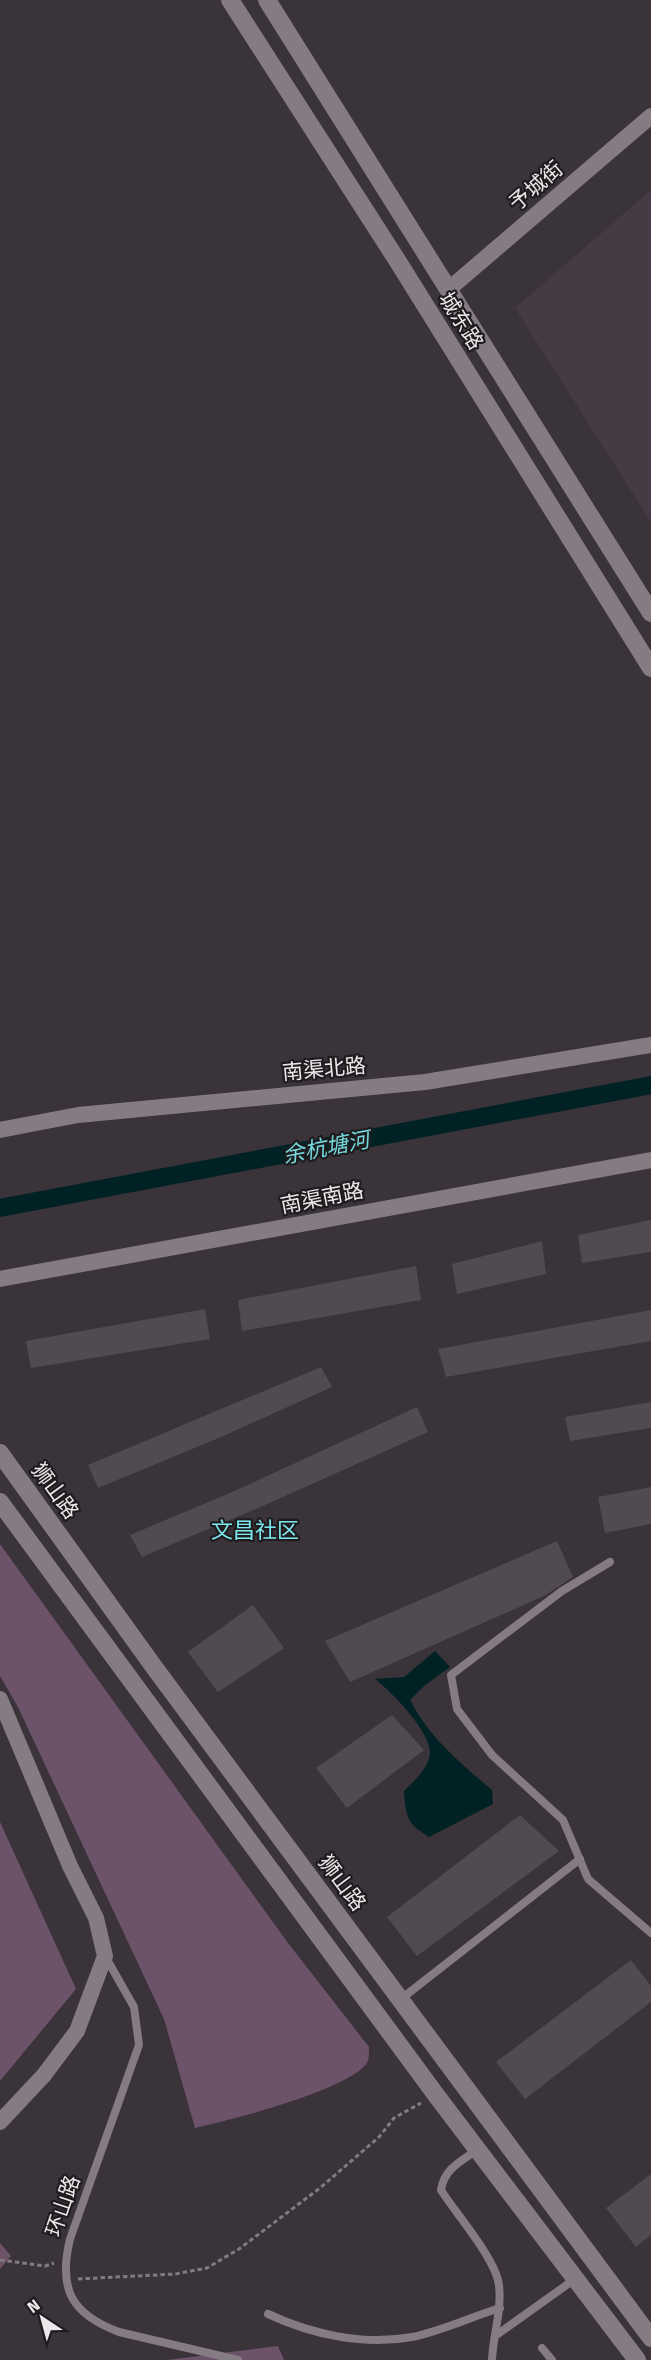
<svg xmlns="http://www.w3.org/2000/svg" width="651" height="2360" font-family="'Fira Sans','Noto Sans SC',sans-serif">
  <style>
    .built { fill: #463a44 }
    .green { fill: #6d5369 }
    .water { fill: #012224 }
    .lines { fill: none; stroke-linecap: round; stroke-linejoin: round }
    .canal { stroke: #012224; stroke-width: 18 }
    .building { fill: #524a51 }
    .path { stroke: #827c81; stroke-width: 3; stroke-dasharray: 4.5 3; stroke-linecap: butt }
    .lane { stroke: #847b83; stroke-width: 8 }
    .street { stroke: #847b83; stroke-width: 16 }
    .secondary { stroke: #847b83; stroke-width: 18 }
    .labels { text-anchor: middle; stroke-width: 4.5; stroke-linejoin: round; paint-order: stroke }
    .street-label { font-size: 21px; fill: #ece7eb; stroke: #1f1c1f }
    .water-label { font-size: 22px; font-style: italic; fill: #74d7db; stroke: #1f1c1f }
    .neighbourhood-label { font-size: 22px; fill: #7ce8ed; stroke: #1f1c1f }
  </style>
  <rect width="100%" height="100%" fill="#3a3339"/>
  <polygon class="built" points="651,190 651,522 515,308"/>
  <g class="green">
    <path d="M0 1544 288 1943 369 2047C369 2051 369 2057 368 2061 354 2089 227 2121 195 2128L164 2019 18 1707 0 1676Z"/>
    <polygon points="0,1822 76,1989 0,2081"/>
    <polygon points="0,2243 11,2256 0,2269"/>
    <polygon points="278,2346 284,2360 167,2360"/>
  </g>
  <path class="water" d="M435 1651 450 1667 424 1686 410 1700C429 1737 461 1764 492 1790L493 1804 429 1837C406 1823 406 1816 404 1791 414 1781 429 1768 430 1753 430 1731 392 1692 375 1679L404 1677Z"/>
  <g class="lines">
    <polyline class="canal" points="0,1208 651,1085"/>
  </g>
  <g class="building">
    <polygon points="651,1220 651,1252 582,1263 578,1235"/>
    <polygon points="542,1241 546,1274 457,1294 452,1264"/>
    <polygon points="416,1266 421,1300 242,1331 238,1300"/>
    <polygon points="205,1309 210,1339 31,1368 26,1341"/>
    <polygon points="651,1310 651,1341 446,1377 438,1349"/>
    <polygon points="321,1367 332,1387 221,1437 98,1488 88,1465"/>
    <polygon points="651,1402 651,1428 570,1441 565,1417"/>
    <polygon points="417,1407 428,1432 265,1505 142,1557 130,1535 239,1489"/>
    <polygon points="651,1487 651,1524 605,1533 598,1497"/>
    <polygon points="557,1541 573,1577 544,1596 350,1682 325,1641"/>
    <polygon points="253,1605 284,1648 218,1692 188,1652"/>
    <polygon points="392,1715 424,1750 347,1808 316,1768"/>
    <polygon points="520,1815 559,1851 417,1956 387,1917"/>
    <polygon points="631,1960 651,1986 651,2002 525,2099 496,2062"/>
    <polygon points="651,2174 651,2235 636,2247 606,2208"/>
  </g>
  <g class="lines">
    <g class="path">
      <polyline points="0,2260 45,2266 54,2263"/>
      <polyline points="78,2279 175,2274 207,2268 239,2249 320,2188 379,2137 394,2118 421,2103"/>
    </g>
    <g class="lane">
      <polyline points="610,1562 562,1591 451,1675 457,1709 492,1755 563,1820 588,1879 651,1933"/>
      <path d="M105 1956 134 2007 139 2045 70 2239C58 2289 71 2314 119 2332L238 2360"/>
      <polyline points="401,1999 580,1859"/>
      <path d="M477 2150C461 2161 444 2169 441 2190 456 2214 496 2259 499 2285 502 2311 493 2335 492 2360"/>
      <path d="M268 2314C311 2334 363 2346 412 2337 441 2331 471 2317 500 2308"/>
      <polyline points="495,2336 575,2279"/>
      <polyline points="542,2348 552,2360"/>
    </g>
    <g class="street">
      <polyline points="449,289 651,116"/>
      <polyline points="0,1130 78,1115 425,1082 651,1045"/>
      <polyline points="0,1279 651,1160"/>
      <polyline points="0,1699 70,1866 96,1918 105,1956 77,2031 44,2075 0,2122"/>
    </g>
    <g class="secondary">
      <polyline points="230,0 397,260 651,668"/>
      <polyline points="267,0 651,613"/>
      <polyline points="0,1453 154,1667 651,2338"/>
      <polyline points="0,1502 436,2095 637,2360"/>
    </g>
  </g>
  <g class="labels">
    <g class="street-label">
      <text transform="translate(536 186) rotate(-41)" y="7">予城街</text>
      <text transform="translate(461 321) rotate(58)" y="7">城东路</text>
      <text transform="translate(324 1069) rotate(-5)" y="7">南渠北路</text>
      <text transform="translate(322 1198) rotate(-11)" y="7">南渠南路</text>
      <text transform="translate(55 1491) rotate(54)" y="7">狮山路</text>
      <text transform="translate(342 1883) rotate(53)" y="7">狮山路</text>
      <text transform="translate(63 2206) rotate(-71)" y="7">环山路</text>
    </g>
    <g class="water-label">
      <text transform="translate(326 1147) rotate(-11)" y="8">余杭塘河</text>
    </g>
    <g class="neighbourhood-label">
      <text x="255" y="1538">文昌社区</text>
    </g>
  </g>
  <g transform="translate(42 2318) rotate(324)" stroke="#1f1c1f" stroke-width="4.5" paint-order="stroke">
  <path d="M0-4.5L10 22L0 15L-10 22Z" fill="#ece7eb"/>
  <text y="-9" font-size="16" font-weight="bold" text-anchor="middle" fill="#ece7eb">N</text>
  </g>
</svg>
